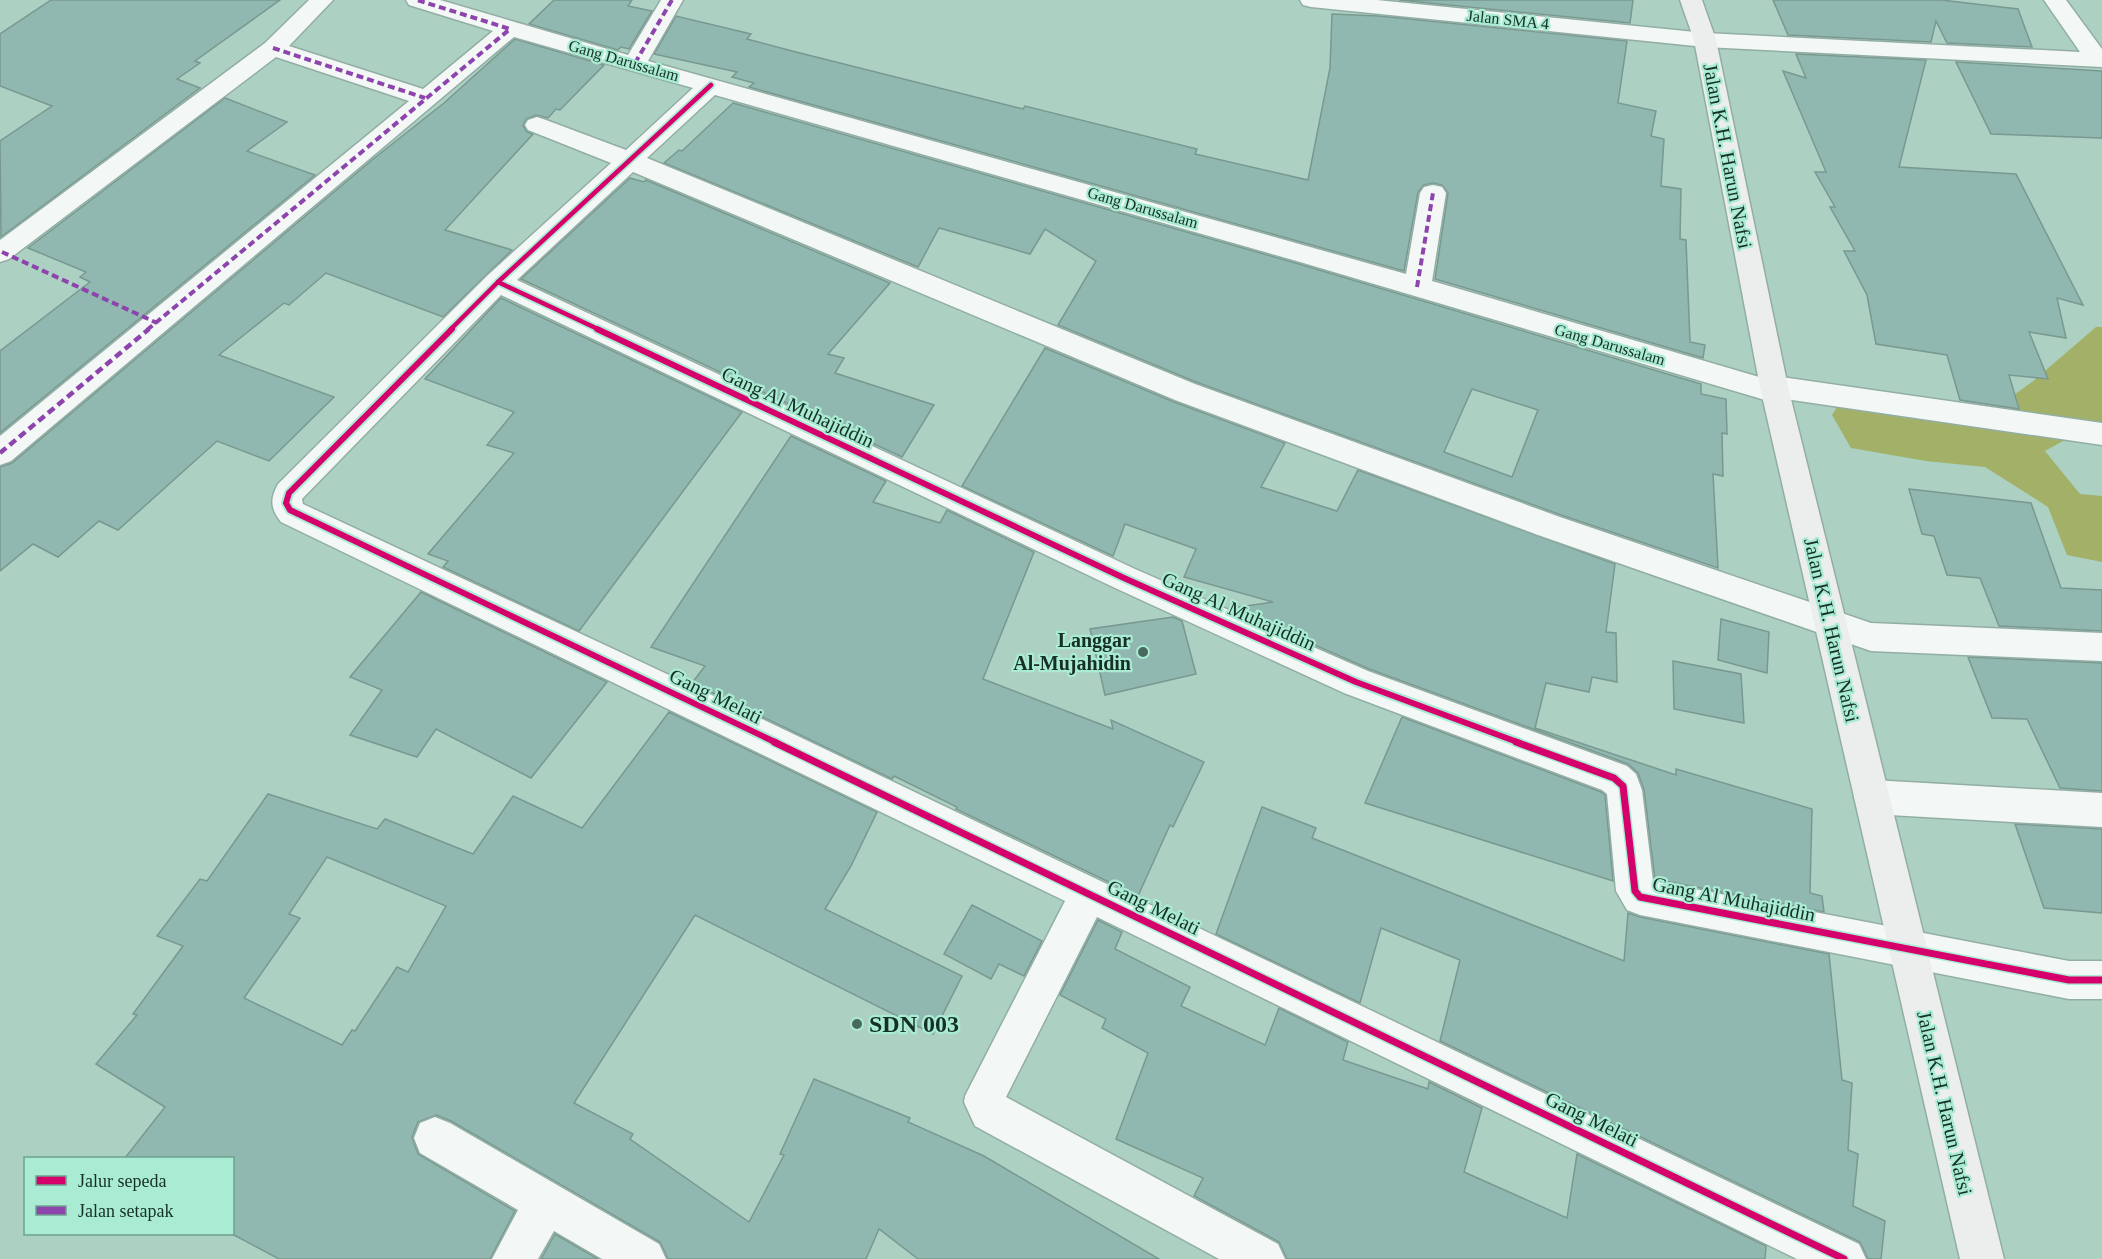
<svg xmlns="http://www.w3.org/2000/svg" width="2102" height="1259" font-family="Georgia,serif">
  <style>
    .forest { fill: #a2b167 }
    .building { fill: #90b8b0; stroke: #799890; stroke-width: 1.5; fill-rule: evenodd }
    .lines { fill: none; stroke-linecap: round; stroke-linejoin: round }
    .street-casing { stroke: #92aea3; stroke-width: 3 }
    .secondary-casing { stroke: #92aea3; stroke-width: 3 }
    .street { fill: #f3f8f6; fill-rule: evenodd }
    .secondary { fill: #eceeed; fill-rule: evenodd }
    .quiet-far1 { stroke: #8e44ad; stroke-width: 4; stroke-dasharray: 7 4; stroke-linecap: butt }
    .quiet { stroke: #8e44ad; stroke-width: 4.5; stroke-dasharray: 8 4.5; stroke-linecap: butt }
    .cycleway-far2-casing { stroke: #aaecd3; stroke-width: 8 }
    .cycleway-far1-casing { stroke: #aaecd3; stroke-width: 10 }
    .cycleway-casing { stroke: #aaecd3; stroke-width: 10 }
    .cycleway-far2 { stroke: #d6006c; stroke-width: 4.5 }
    .cycleway-far1 { stroke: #d6006c; stroke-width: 6 }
    .cycleway { stroke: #d6006c; stroke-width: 7 }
    .poi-dot { fill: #4a685d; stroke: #aaecd3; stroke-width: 2 }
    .labels { text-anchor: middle; stroke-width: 4.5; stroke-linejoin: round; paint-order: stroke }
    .far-street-label { font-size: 16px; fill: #163027; stroke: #aaecd3 }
    .street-label { font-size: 20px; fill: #163027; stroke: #aaecd3 }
    .poi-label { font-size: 20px; font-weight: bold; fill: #163027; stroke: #aaecd3; text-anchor: end }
    .near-poi-label { font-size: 24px; font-weight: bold; fill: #163027; stroke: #aaecd3; text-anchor: start }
  </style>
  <rect width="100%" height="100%" fill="#acd0c2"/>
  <polygon class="forest" points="2096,327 2102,327 2102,443 2063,441 2045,451 2080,494 2102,496 2102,562 2067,555 2048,507 1985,467 1926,461 1851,448 1832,415 1843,397 1927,420 1997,407 2032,382"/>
  <g class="building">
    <polygon points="51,0 280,0 195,61 200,63 177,79 200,88 1,237 0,141 52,106 0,86 0,34"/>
    <polygon points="554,0 632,0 628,6 652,11 629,49 621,47 618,50 529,24"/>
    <polygon points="1399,0 1633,0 1630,23"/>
    <polygon points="1773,0 1941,0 2018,9 2032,47 1947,43 1936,21 1931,42 1788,35"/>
    <polygon points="1332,14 1379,16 1627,41 1618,103 1656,111 1651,136 1664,139 1661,186 1681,189 1680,239 1686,240 1690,342 1705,345 1703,358 1435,279 1448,193 1442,185 1433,183 1424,185 1418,192 1404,271 749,87 754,83 732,77 737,72 654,54 676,16 751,34 747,39 796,52 1023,109 1025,106 1197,149 1195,154 1308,180 1330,68"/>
    <polygon points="515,39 604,65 560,110 556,109 548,118 536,115 526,119 523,126 527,132 533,134 445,230 512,250 443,317 326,273 289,305 284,303 219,355 334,397 269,461 217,441 118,530 99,521 58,557 33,544 0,571 0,467 12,463 372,160 444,103"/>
    <polygon points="1796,54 1926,60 1899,167 2016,174 2083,305 2057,298 2066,338 2029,332 2048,379 2009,375 2019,409 1960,400 1947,355 1876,344 1867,295 1844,251 1855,251 1830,207 1835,207 1815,172 1826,172 1783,71 1806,78"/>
    <polygon points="1956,62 2102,71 2102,138 1991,134"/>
    <polygon points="225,98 287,122 247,151 315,175 0,433 0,351 90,282 80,277 86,272 28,248"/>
    <path d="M733 103 1299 264 1701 384V394L1726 399 1727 434 1722 433 1723 476 1713 474 1718 568 1561 515 1196 382 1058 325 1096 261 1045 229 1030 254 939 228 918 267 664 163 679 150 682 151ZM1472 389 1538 410 1512 477 1444 452Z"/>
    <polygon points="630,178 644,182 646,180 890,283 828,354 844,358 835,373 934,405 902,457 521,279"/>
    <polygon points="501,298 742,412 579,631 443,567 448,561 428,554 514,453 487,445 514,412 425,379"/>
    <polygon points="1045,348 1174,402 1285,443 1261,487 1337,511 1358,470 1615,564 1606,632 1616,633 1617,682 1592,677 1589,692 1546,683 1535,728 1676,775 1676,769 1812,809 1810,893 1822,896 1824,912 1655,879 1644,790 1638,773 1628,764 1369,669 1231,608 1273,602 1184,577 1196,549 1125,524 1113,556 962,486"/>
    <polygon points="791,436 886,481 873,502 940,523 947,510 1034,552 983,679 1113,729 1111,720 1204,762 1173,827 1170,825 1138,896 956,809 957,807 894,776 892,779 692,683 705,666 651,647"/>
    <polygon points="1909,489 2031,503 2061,588 2102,590 2102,631 1999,626 1980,578 1947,575 1934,536 1922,534"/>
    <polygon points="421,592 607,682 531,778 436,729 417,757 350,735 382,690 350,677"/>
    <polygon points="1173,617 1182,621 1196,674 1105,695 1090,629"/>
    <polygon points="1721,619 1769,632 1767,673 1718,660"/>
    <polygon points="1968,657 2102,663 2102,791 2060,788 2027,719 1992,718"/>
    <polygon points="1673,661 1741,674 1744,723 1674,709"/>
    <path d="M669 712 877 812 851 866 825 909 962 976 933 1034 695 915 574 1103 633 1134 630 1139 749 1222 784 1155 780 1154 814 1079 910 1118 908 1122 984 1156 1159 1259H918L879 1229 866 1259H668L660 1242 451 1121 436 1115 418 1122 412 1137 418 1154 515 1211 490 1259H279L232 1234V1158H125L165 1107 96 1064 137 1015 133 1014 183 946 157 936 200 879 207 881 268 794 377 829 385 819 473 854 513 796 582 828ZM327 857 446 906 408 972 397 967 355 1031 352 1030 342 1045 244 998 300 918 289 914Z"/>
    <polygon points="1402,717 1601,792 1605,795 1613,881 1365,803"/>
    <polygon points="1262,807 1316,828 1312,838 1624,961 1628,913 1640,917 1829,954 1842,1080 1852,1083 1848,1150 1858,1154 1853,1206 1885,1221 1881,1259 1868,1259 1860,1242 1440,1041 1460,960 1381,928 1360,1003 1216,934"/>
    <polygon points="2015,824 2102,829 2102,913 2044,908"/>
    <polygon points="972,905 1042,941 1024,976 999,964 991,979 944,954"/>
    <polygon points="1098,920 1122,932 1115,949 1190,987 1181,1006 1265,1045 1279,1008 1348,1042 1343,1060 1428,1089 1429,1082 1482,1108 1464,1172 1567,1218 1577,1154 1766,1246 1765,1259 1287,1259 1279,1242 1194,1196 1203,1178 1116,1139 1148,1053 1102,1028 1106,1019 1060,995"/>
    <polygon points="555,1234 598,1259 541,1259"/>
  </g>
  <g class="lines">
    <g class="street-casing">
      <g id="street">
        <path d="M309 0H333L289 46 423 89 493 31 409 5 406 0H440L628 55 661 0H683L648 61 1406 274 1420 193 1424 187 1433 185 1442 187 1446 193 1432 281 1766 379 1774 376 2102 423V445L1785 399 1775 403 1300 262 715 95 647 158 1195 384 1560 517 1871 623 2102 633V661L1871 651 1538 535 1175 400 633 172 517 280 1135 569 1368 671 1627 766 1636 774 1642 790 1653 881 2069 961H2102V999H2069L1640 915 1627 910 1616 891 1607 794 1602 790 1344 693 1113 587 501 295 302 499 303 504 714 696 1859 1244 1866 1259H1797L1097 917 1006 1097 1278 1244 1285 1259H1219L975 1126 964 1102 965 1096 1065 901 281 522C270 508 270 499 278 484L488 275 611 163 528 130 525 125 528 120 537 117 546 120 626 150 693 88 514 37 11 461 0 465V436L409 101 276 57 9 259 0 262V240L265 43Z"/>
        <polygon points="1300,0 1377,0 1705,33 2080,52 2044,0 2066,0 2102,49 2102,67 1705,47 1311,7 1303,5"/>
        <polygon points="1872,780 2102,793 2102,827 1872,814 1859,809 1854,797 1859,785"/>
        <polygon points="435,1117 450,1123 659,1244 666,1259 602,1259 554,1231 538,1259 492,1259 518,1210 420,1153 414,1138 420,1123"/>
      </g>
    </g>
    <g class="secondary-casing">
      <polygon id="secondary" points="1680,0 1702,0 1716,40 1788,387 2004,1259 1960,1259 1760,387 1694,40"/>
    </g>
    <use href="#street" class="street"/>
    <use href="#secondary" class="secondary"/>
    <g class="quiet-far1">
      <polyline points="273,48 425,98"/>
      <polyline points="635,63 672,0"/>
      <polyline points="2,252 157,323"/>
      <polyline points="1417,287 1433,193"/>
      <polyline points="147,330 510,29 417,0"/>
    </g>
    <polyline class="quiet" points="0,453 149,329"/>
    <g class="cycleway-far2-casing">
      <g id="cycleway-far2">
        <polyline points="498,282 600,330"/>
        <polyline points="450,330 498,282 711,85"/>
      </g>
    </g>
    <g class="cycleway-far1-casing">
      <g id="cycleway-far1">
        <polyline points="452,329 289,493 286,503 290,510 777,743"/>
        <polyline points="597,329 1124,578 1356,682 1520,743"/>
      </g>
    </g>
    <g class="cycleway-casing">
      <g id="cycleway">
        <polyline points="774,742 1844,1259"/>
        <polyline points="1516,742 1614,778 1623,786 1635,891 1640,897 2069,980 2102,980"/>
      </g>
    </g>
    <use href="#cycleway-far2" class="cycleway-far2"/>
    <use href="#cycleway-far1" class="cycleway-far1"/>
    <use href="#cycleway" class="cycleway"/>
  </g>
  <g class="poi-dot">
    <circle cx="1143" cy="652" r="6"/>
    <circle cx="857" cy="1024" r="6"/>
  </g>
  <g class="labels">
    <g class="far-street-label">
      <text transform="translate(1508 19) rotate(6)" y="6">Jalan SMA 4</text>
      <text transform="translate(624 60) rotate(16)" y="6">Gang Darussalam</text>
      <text transform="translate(1143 207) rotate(16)" y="6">Gang Darussalam</text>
      <text transform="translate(1610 344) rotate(16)" y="6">Gang Darussalam</text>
    </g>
    <g class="street-label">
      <text transform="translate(1728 156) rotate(79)" y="7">Jalan K.H. Harun Nafsi</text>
      <text transform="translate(798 407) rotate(25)" y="7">Gang Al Muhajiddin</text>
      <text transform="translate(1239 611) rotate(24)" y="7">Gang Al Muhajiddin</text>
      <text transform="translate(1832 630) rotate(77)" y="7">Jalan K.H. Harun Nafsi</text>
      <text transform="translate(716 696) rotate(26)" y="7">Gang Melati</text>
      <text transform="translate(1734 899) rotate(11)" y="7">Gang Al Muhajiddin</text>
      <text transform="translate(1154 907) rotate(26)" y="7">Gang Melati</text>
      <text transform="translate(1945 1103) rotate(77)" y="7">Jalan K.H. Harun Nafsi</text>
      <text transform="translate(1592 1119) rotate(26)" y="7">Gang Melati</text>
    </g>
    <g class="poi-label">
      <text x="1131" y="647">Langgar<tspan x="1131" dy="23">Al-Mujahidin</tspan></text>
    </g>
    <g class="near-poi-label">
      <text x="869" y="1032">SDN 003</text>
    </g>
  </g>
  <rect x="24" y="1157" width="210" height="78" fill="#aaecd3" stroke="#6fa18e" stroke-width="1.5"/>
  <rect x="36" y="1176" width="30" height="9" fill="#d6006c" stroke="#6fa18e" stroke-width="1.5"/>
  <text x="78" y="1187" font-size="18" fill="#163027">Jalur sepeda</text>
  <rect x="36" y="1206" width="30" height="9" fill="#8e44ad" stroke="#6fa18e" stroke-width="1.5"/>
  <text x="78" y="1217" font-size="18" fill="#163027">Jalan setapak</text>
</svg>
